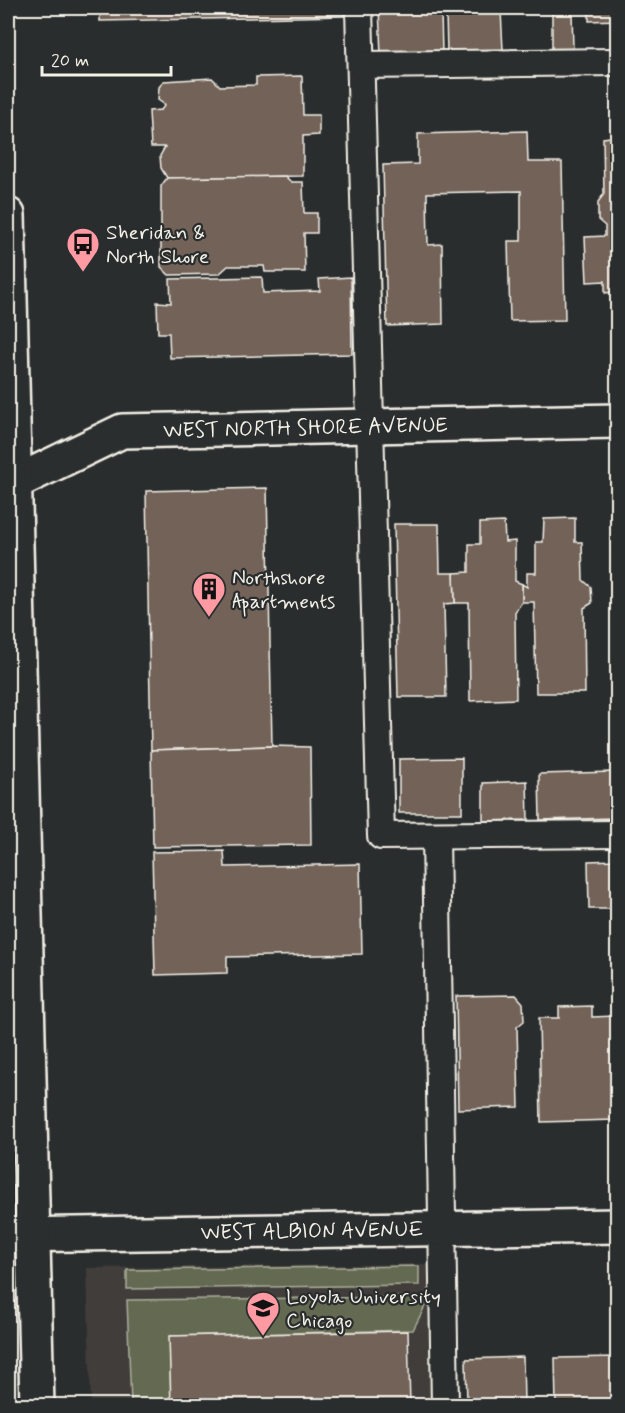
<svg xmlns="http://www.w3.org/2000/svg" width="625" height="1413" font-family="Mynerve,sans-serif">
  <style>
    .built { fill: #403d3b }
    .green { fill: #646b51; stroke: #acae9c; stroke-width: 1.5 }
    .building { fill: #726259; stroke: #f4f1e8; stroke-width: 1.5 }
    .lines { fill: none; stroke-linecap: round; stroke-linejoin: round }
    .lane-casing { stroke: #f4f1e8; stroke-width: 30 }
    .street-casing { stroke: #f4f1e8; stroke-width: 38 }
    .secondary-casing { stroke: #f4f1e8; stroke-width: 38 }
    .lane { stroke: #2a2d2e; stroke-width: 26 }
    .street { stroke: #2a2d2e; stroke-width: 33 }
    .secondary { stroke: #2a2d2e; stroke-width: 33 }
    .labels { text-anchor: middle; stroke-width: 4.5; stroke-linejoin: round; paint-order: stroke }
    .poi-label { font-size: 21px; fill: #f4f1e8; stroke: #2a2d2e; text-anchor: start }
    .street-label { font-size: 21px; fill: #f4f1e8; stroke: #2a2d2e }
  </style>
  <rect width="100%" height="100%" fill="#2a2d2e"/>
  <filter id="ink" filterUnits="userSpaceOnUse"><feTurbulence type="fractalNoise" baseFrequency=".0167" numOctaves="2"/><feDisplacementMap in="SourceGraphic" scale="12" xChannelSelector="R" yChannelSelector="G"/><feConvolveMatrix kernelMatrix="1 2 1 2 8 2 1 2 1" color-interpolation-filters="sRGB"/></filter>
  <g filter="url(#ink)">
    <polygon class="built" points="435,1264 438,1405 91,1405 87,1268"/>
    <g class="green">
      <polygon points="419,1266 419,1285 127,1289 127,1270"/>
      <polygon points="419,1297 428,1300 413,1330 170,1336 171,1406 131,1405 127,1300"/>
    </g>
    <g class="building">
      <polygon points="100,8 344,8 344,16 100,21"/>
      <polygon points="379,8 387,8 388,12 441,12 442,54 381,55"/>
      <polygon points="552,8 559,8 559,12 572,12 573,49 552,49"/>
      <polygon points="589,8 618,8 618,20 589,21"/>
      <polygon points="501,11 503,50 447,52 446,14"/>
      <polygon points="302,76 303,115 319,115 319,135 303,136 303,176 167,178 161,168 160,156 165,147 151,147 149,111 161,110 165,105 158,100 159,87 164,81 212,78 220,86 256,85 256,77"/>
      <polygon points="527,131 528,162 562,162 565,320 510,321 508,241 521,241 521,191 427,193 428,245 442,244 443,324 387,326 383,165 418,164 418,134"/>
      <polygon points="618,136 618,310 615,310 614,292 605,293 605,281 587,282 585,237 605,236 605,226 598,220 598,202 604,194 603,138"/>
      <polygon points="285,176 291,182 303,182 304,213 317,213 317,233 304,233 305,272 265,272 264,266 228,266 219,274 169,275 161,267 161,186 167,178"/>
      <polygon points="262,277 263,293 320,291 319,279 351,277 352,354 170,358 169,333 158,333 157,302 171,303 170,279"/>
      <polygon points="267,488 272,746 151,750 146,491"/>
      <polygon points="575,518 575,542 582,542 583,580 591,587 592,603 584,608 585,693 536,693 534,602 522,602 522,584 527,587 527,573 536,573 536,542 543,542 544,519"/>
      <polygon points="504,522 505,542 515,541 515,581 522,584 522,602 515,612 516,699 470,701 469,603 455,603 454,573 469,572 469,544 480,544 480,523"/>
      <polygon points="394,524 439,524 440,573 454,573 455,603 444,604 446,697 398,697"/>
      <polygon points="611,537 618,537 618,591 612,588"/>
      <polygon points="272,746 310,747 311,845 153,847 151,750"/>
      <polygon points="462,758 462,813 399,813 399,759"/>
      <polygon points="614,772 615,818 540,820 539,774"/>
      <polygon points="527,781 528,820 483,821 483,783"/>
      <polygon points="224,851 225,867 360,864 362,954 227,957 227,973 155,975 152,852"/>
      <polygon points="618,860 618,909 589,909 588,861"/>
      <polygon points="516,995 523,1003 524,1021 517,1027 519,1107 458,1109 456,996"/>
      <polygon points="592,1006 592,1017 616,1016 615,1120 541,1122 539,1018 559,1018 559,1007"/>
      <polygon points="408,1331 410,1406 171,1406 169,1336"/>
      <polygon points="523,1357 524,1402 532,1402 532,1406 467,1406 466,1359"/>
      <polygon points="618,1357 618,1406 556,1406 555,1358"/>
    </g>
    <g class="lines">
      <g class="lane-casing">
        <g id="lane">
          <polyline points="359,8 381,836 618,834"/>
          <polyline points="361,65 618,62"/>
          <polyline points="436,836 445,1406"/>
        </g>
      </g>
      <g class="street-casing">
        <g id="street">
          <path id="s1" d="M8 486 122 431 618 421"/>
          <path id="s2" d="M8 1235 618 1226"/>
        </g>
      </g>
      <g class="secondary-casing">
        <polyline id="secondary" points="8,215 37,1406"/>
      </g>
      <use href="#lane" class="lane"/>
      <use href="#street" class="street"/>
      <use href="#secondary" class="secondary"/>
    </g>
  </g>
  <defs>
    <g id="bus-pin" transform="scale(1.725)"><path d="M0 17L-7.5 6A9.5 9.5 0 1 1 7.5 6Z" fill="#ff9aa2" stroke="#2a2d2e"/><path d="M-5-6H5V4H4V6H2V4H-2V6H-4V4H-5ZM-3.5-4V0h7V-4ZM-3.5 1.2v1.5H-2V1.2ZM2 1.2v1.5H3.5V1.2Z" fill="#111"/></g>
    <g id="building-pin" transform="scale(1.725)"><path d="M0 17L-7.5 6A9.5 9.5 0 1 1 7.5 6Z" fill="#ff9aa2" stroke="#2a2d2e"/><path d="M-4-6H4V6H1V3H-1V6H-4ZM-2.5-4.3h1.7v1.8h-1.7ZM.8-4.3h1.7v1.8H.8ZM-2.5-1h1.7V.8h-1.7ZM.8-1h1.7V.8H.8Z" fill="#111"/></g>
    <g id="university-pin" transform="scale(1.725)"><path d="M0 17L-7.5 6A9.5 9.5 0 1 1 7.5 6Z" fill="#ff9aa2" stroke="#2a2d2e"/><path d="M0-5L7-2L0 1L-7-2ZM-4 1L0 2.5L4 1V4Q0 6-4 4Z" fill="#111"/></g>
  </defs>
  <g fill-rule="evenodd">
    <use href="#bus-pin" x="83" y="244"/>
    <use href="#building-pin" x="209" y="589"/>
    <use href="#university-pin" x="263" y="1308"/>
  </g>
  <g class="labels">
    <g class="poi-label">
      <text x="106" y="239">Sheridan &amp;<tspan x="106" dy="24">North Shore</tspan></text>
      <text x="232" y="584">Northshore<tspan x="232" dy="24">Apartments</tspan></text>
      <text x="286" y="1303">Loyola University<tspan x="286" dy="24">Chicago</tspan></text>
    </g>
    <g class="street-label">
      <text dy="7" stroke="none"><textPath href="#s1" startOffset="310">WEST NORTH SHORE AVENUE</textPath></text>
      <text dy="7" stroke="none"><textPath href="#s2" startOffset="304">WEST ALBION AVENUE</textPath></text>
    </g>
  </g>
  <rect width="625" height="1413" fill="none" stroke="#2a2d2e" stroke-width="30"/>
  <rect x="15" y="15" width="595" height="1383" fill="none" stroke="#f4f1e8" stroke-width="2" filter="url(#ink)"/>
  <path d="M42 66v9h129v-9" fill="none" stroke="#f4f1e8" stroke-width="3"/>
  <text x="51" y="66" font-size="18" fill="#f4f1e8" stroke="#2a2d2e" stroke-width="4.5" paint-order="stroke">20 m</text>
</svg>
